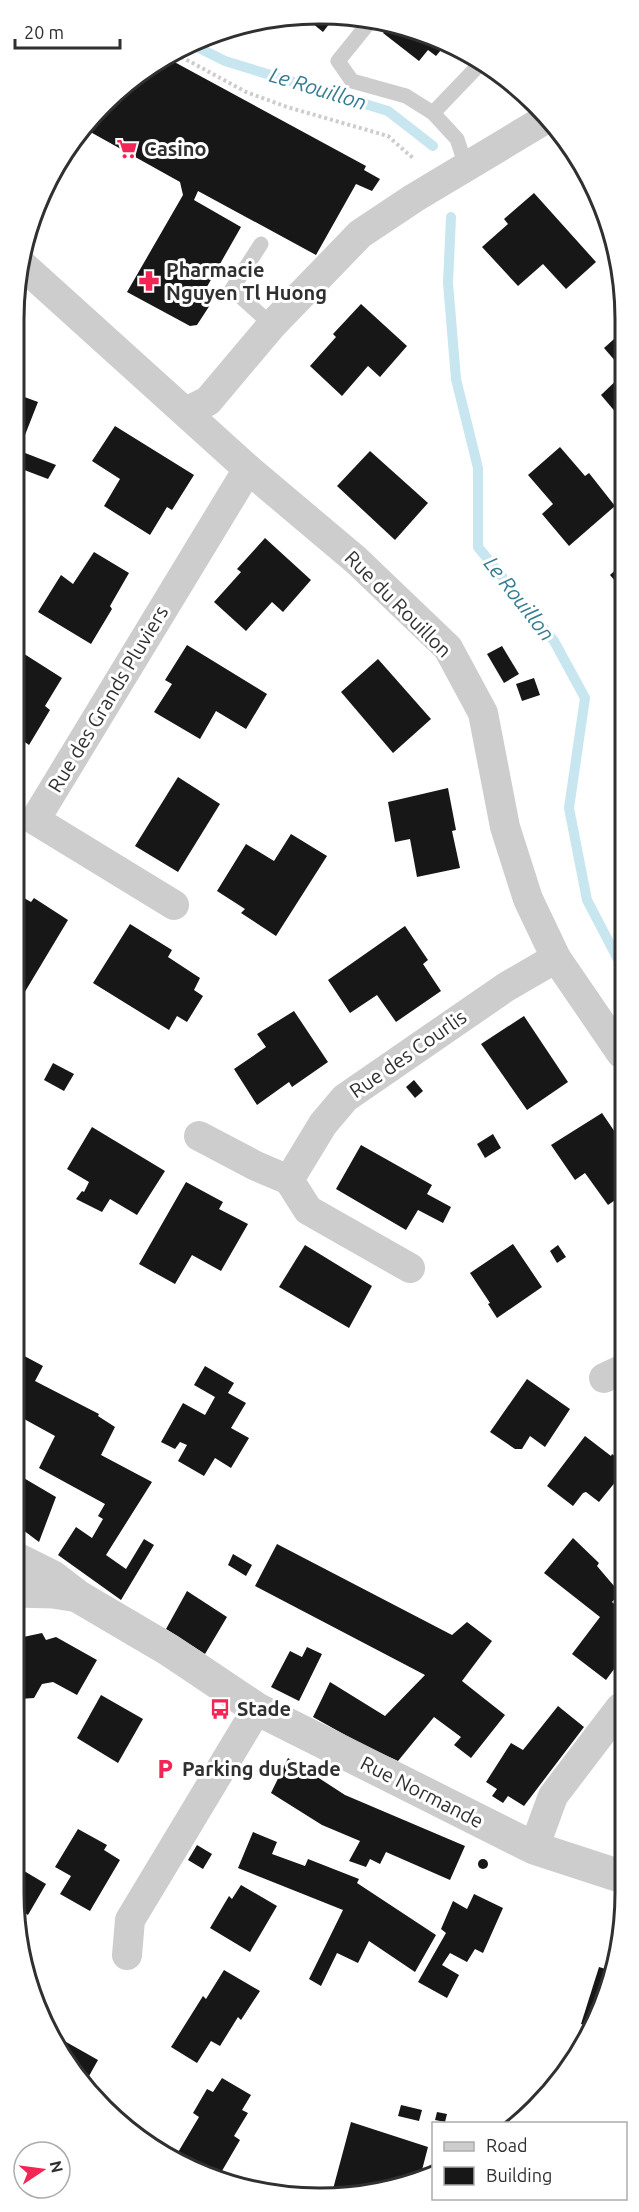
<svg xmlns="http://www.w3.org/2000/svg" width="639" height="2212" font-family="Ubuntu,sans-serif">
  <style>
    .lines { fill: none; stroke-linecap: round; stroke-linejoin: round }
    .stream { stroke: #c7e6ef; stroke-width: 10 }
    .building { fill: #171717 }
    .path { stroke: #cdcdcd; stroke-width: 4; stroke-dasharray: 3 3; stroke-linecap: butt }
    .service { stroke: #cdcdcd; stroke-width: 15 }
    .minor { stroke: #cdcdcd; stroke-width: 30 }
    .tertiary { stroke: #cdcdcd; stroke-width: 33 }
    .labels { text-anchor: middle; stroke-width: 6; stroke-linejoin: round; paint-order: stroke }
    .poi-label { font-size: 20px; font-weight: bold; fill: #303030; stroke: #fff; text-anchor: start }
    .street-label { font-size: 20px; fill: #303030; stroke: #fff }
    .water-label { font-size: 21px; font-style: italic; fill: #347c92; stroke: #fff }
    .rim { fill: none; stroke: #303030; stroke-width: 3 }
  </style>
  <rect width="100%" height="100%" fill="#fff"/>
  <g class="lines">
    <g class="stream">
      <polyline points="195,46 225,61 388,111 433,146"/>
      <polyline points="451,217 448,283 456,379 478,468 478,547 554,641 585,698 569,808 587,900 622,967"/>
    </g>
  </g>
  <g class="building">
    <polygon points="307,19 333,19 323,32"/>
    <polygon points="391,24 446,44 436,56 428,50 419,61 383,33"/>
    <polygon points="167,58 366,166 364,170 380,179 372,191 356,184 316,255 198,191 194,200 241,227 200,299 210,305 197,325 190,326 127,292 183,195 180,182 85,129 149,65"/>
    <polygon points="534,193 596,262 566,289 543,264 518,286 482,247 508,224 504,219"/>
    <polygon points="361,304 407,346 380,377 368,366 342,396 310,366 336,337 333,334"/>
    <polygon points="623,331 623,370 604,348"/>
    <polygon points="623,374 623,421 601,395"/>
    <polygon points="19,395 38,402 25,435 19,433"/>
    <polygon points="115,426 194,475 172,510 167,507 150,535 104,506 120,479 92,461"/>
    <polygon points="560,447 585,476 589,473 615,506 569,546 542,514 553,504 528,475"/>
    <polygon points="20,451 56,465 48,479 19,468"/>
    <polygon points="370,451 428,503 395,540 337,486"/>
    <polygon points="265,538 311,580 283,612 272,602 246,631 214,602 241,572 237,569"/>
    <polygon points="94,552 129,573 110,606 112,609 91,644 38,612 61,575 73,584"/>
    <polygon points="622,564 622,589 610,575"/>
    <polygon points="187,645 267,694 246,729 216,711 200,739 154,712 172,684 165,680"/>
    <polygon points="502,646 519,674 504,683 487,654"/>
    <polygon points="18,650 62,678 45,706 50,710 29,745 18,737"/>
    <polygon points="378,659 431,719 393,753 341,692"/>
    <polygon points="534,678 540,695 522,701 516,684"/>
    <polygon points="616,688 622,688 622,729 616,730"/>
    <polygon points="178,777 220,804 178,872 135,846"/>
    <polygon points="448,788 456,830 452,831 460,868 417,877 410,839 395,842 388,802"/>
    <polygon points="291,834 327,856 276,936 241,913 245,909 217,891 246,844 274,861"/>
    <polygon points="17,894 31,902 34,898 68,920 20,1000 17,998"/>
    <polygon points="130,924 172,950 168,957 200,978 194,990 203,996 187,1022 177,1016 169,1030 93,983"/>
    <polygon points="405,926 428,960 423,964 441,991 396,1022 377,995 350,1013 328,980"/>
    <polygon points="294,1011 328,1062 292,1087 289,1082 257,1105 234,1069 266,1047 257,1034"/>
    <polygon points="524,1016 568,1082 527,1110 481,1044"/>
    <polygon points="53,1063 74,1074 64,1091 44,1080"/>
    <polygon points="414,1080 423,1091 415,1098 406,1087"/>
    <polygon points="602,1113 621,1141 621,1196 608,1205 585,1173 575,1180 551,1145"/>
    <polygon points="92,1127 165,1171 137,1215 110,1199 102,1212 76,1199 82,1191 84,1192 89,1182 67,1169"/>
    <polygon points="493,1134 501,1148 485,1158 477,1144"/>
    <polygon points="361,1145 432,1185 427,1194 451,1207 443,1223 418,1210 406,1230 336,1189"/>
    <polygon points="186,1182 223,1202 219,1209 248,1224 221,1271 192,1255 175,1284 139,1264"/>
    <polygon points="513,1244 542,1287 497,1318 488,1304 490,1303 470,1273"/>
    <polygon points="305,1245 372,1286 349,1328 279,1287"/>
    <polygon points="558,1245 566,1257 557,1263 550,1251"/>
    <polygon points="15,1351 43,1366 35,1381 99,1414 98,1416 115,1427 101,1455 152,1482 106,1555 126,1569 144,1539 154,1545 121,1600 58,1555 76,1527 92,1538 103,1519 98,1516 105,1504 39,1468 55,1436 15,1414"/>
    <polygon points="205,1366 234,1383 228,1393 246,1403 231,1428 249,1438 231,1468 215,1458 204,1476 178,1461 187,1445 180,1442 175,1449 161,1442 183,1403 205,1415 215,1397 194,1385"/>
    <polygon points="527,1379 570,1409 545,1447 530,1436 522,1449 515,1449 490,1432"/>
    <polygon points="585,1436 611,1456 612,1454 621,1461 621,1475 599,1502 586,1492 583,1493 573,1506 547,1486"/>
    <polygon points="22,1477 56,1497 39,1542 15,1524 15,1478 19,1481"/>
    <polygon points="573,1538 599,1563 597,1566 620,1593 612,1602 620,1609 620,1661 606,1680 572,1654 600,1617 544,1573"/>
    <polygon points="277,1544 452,1635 467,1622 492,1641 462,1681 505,1715 471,1758 454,1745 461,1737 434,1717 398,1761 363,1745 313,1717 330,1682 385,1716 425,1675 255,1586"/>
    <polygon points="233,1554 252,1565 246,1576 228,1565"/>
    <polygon points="187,1591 227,1617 205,1654 166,1629"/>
    <polygon points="42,1633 46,1640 56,1637 97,1660 77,1695 53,1682 42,1684 34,1698 19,1699 14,1694 14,1639"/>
    <polygon points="307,1647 322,1654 299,1701 271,1687 290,1651 302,1657"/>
    <polygon points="101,1695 143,1719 118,1763 77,1738"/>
    <polygon points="558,1706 584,1727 524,1806 508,1796 503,1803 492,1796 497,1789 486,1782 511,1743 523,1750"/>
    <polygon points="288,1758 345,1795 465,1846 450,1880 386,1852 380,1864 370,1859 366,1867 349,1861 360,1841 322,1825 271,1793"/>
    <polygon points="14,1789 22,1794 14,1807"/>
    <polygon points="78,1829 107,1845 104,1850 120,1860 90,1911 60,1894 71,1876 55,1867"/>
    <polygon points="253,1832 277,1842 272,1854 305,1866 308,1859 359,1879 357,1883 436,1935 415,1972 369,1941 358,1963 337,1953 321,1986 309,1979 343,1910 238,1868"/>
    <polygon points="197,1845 212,1854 203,1869 188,1860"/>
    <circle cx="483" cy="1864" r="5"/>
    <polygon points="14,1865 46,1884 28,1915 17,1908 14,1893"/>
    <polygon points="241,1885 277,1906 250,1952 210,1928 229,1896 232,1899"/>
    <polygon points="474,1894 503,1908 483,1953 475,1949 467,1962 450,1953 442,1965 459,1975 447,1998 418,1982 446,1933 441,1929 453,1901 467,1909"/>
    <polygon points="599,1967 612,1971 591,2027 581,2024"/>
    <polygon points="224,1970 260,1991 241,2020 238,2017 220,2046 211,2041 197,2063 171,2047 203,1996 206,1999"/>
    <polygon points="52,2034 98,2060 84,2085"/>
    <polygon points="222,2078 251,2095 242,2110 248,2113 234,2136 240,2140 219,2176 184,2167 174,2159 199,2117 193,2113 207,2089 213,2092"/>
    <polygon points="401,2105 422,2110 419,2121 398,2116"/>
    <polygon points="437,2112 447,2114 445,2122 435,2120"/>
    <polygon points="351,2122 428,2147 422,2170 434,2174 418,2182 341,2192 333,2189"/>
  </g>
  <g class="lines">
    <polyline class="path" points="176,54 246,92 287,107 388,136 414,159"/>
    <g class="service">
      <polyline points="372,19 338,61 352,81 406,96 433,113 457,139 466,166"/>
      <polyline points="433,113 480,64"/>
      <polyline points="261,244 232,289 272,325"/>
    </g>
    <g class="minor">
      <polyline points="19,262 248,469 356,560 448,648 483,713 505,827 528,899 556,958 621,1053"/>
      <polyline points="186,412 208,401 272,325 360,234 414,198 549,117"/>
      <polyline points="174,905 35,820 248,469"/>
      <polyline points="199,1136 256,1166 289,1180"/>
      <polyline points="410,1268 308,1210 289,1180 323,1124 345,1098 506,987 556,958"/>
      <polyline points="604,1378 621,1370"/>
      <polyline points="534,1848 553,1796 620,1708"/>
      <polyline points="127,1955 130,1920 257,1709"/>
    </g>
    <g class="tertiary">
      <polyline points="15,1558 53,1577 79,1597 169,1650 257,1709 534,1848 620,1876"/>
      <polyline points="15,1591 53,1592 72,1595"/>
    </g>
  </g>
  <defs>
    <g id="supermarket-bare" transform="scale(1.62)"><path d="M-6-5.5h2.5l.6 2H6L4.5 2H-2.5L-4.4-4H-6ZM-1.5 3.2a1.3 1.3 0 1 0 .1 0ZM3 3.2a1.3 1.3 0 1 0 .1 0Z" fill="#f32555" stroke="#fff" stroke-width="2.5" paint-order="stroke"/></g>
    <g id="pharmacy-bare" transform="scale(1.62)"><path d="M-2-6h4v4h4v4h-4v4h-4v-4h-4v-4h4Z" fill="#f32555" stroke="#fff" stroke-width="2.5" paint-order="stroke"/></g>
    <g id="bus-bare" transform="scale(1.62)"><path d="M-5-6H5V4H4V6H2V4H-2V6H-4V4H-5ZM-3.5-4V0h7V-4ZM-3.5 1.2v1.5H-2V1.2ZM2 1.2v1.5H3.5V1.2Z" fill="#f32555" stroke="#fff" stroke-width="2.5" paint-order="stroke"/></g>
    <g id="parking-bare" transform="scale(1.62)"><path d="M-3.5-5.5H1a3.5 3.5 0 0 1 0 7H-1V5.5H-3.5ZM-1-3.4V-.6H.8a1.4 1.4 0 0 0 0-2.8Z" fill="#f32555" stroke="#fff" stroke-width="2.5" paint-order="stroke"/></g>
  </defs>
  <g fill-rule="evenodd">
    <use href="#supermarket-bare" x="127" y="149"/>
    <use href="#pharmacy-bare" x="149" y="281"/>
    <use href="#bus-bare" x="220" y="1709"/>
    <use href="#parking-bare" x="165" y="1769"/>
  </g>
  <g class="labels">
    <g class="poi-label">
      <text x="144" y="156">Casino</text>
      <text x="166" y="277">Pharmacie<tspan x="166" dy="23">Nguyen Tl Huong</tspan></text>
      <text x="237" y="1716">Stade</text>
      <text x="182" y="1776">Parking du Stade</text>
    </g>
    <g class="street-label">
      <text transform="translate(398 604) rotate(45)" y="7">Rue du Rouillon</text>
      <text transform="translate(108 699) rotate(-59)" y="7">Rue des Grands Pluviers</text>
      <text transform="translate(408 1054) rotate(-35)" y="7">Rue des Courlis</text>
      <text transform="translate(422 1792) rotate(27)" y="7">Rue Normande</text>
    </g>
    <g class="water-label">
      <text transform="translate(318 89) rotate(17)" y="7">Le Rouillon</text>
      <text transform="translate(519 599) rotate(52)" y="7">Le Rouillon</text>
    </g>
  </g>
  <path d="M0 0H639V2212H0ZM319 24H320A295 295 0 0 1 615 319V1893A295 295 0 0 1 320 2188H319A295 295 0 0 1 24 1893V319A295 295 0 0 1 319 24Z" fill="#fff" fill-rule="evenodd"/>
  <path class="rim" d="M319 24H320A295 295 0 0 1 615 319V1893A295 295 0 0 1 320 2188H319A295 295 0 0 1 24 1893V319A295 295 0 0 1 319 24Z"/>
  <rect x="432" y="2122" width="195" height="78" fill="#ffffff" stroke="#acacac" stroke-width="1.5"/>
  <rect x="444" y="2142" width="30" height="9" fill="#cdcdcd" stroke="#acacac" stroke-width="1.5"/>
  <text x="486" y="2152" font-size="18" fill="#303030">Road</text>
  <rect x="444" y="2167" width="30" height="18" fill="#171717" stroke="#acacac" stroke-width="1.5"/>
  <text x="486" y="2182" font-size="18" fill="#303030">Building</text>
  <g transform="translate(42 2170) rotate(77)"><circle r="28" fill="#ffffff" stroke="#acacac" stroke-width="1.5"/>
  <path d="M0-4.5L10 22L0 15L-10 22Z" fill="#f32555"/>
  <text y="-9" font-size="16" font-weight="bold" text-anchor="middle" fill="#303030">N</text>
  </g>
  <path d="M15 39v9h105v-9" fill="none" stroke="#303030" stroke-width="3"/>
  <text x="24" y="39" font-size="18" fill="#303030" stroke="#ffffff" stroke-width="4.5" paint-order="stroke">20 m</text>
</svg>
